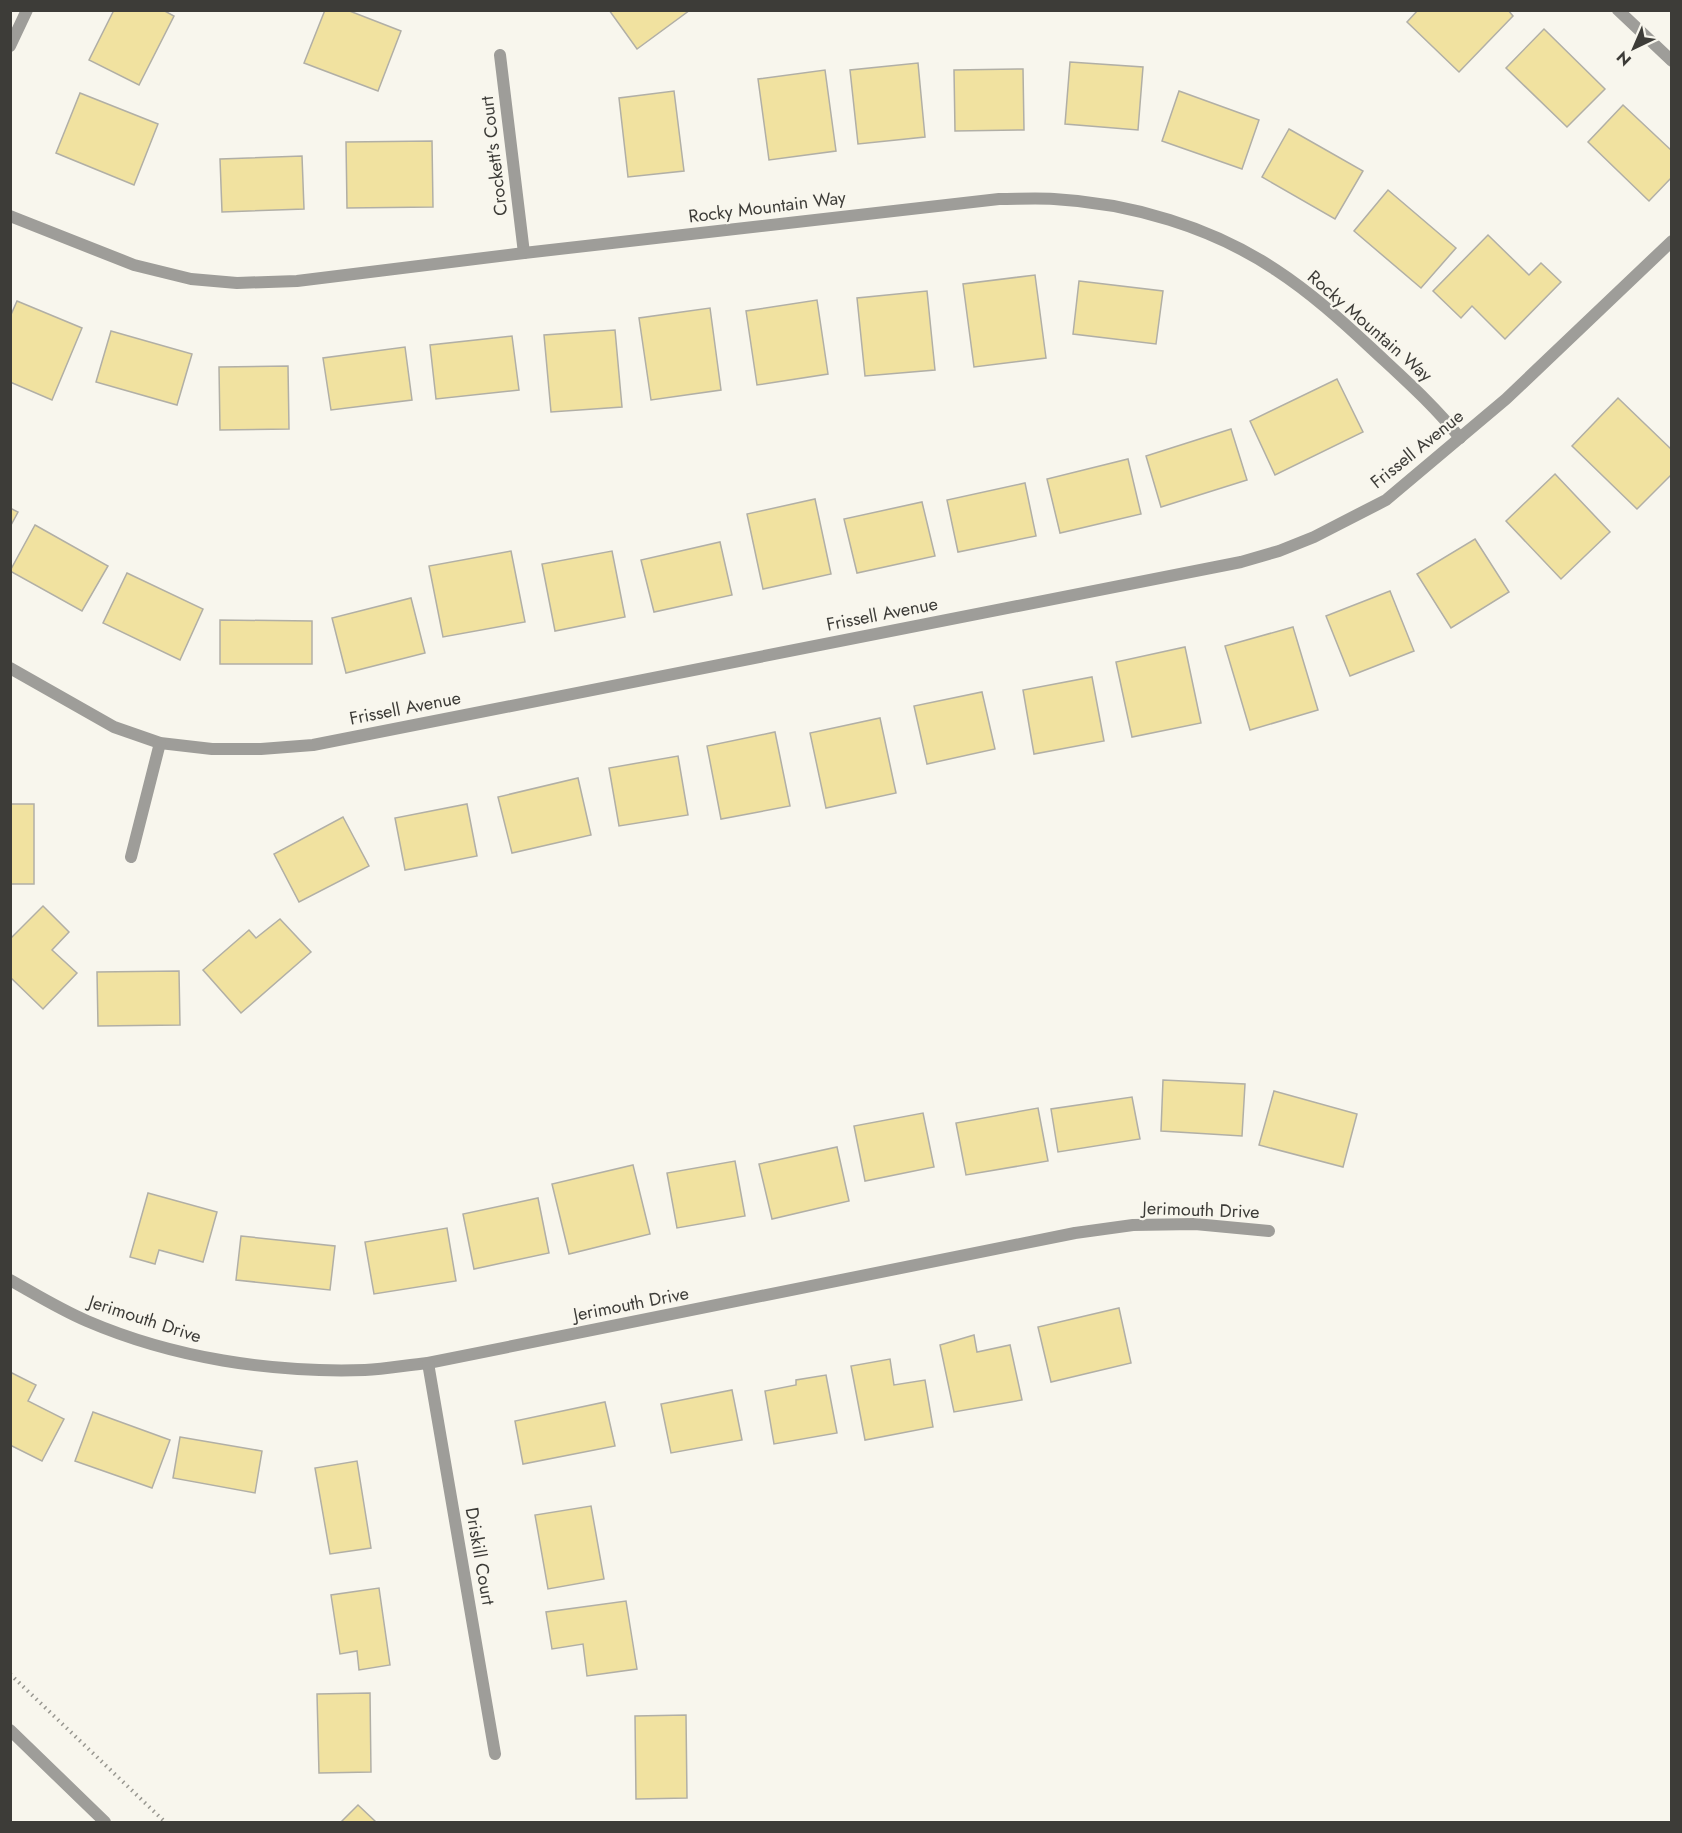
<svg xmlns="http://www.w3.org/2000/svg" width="1682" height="1833" font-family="Jost,sans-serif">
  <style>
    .building { fill: #f1e2a0; stroke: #b1afa6; stroke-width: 1.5 }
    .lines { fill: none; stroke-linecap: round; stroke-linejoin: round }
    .path { stroke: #989790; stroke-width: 4; stroke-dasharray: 1.5 4.5; stroke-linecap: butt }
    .minor { stroke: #9e9d99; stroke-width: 12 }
    .tertiary { stroke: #9e9d99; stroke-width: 12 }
    .labels { text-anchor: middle; stroke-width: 4.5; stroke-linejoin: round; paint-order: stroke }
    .street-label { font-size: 18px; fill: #3d3c38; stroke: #f8f6ed }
  </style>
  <rect width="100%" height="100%" fill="#f8f6ed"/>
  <g class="building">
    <polygon points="114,10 163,10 174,16 139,85 89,60"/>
    <polygon points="325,10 347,10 401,31 378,91 304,63"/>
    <polygon points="609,10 690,10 637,49"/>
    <polygon points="1418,10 1508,10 1513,16 1459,72 1407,22"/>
    <polygon points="1544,29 1605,89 1567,127 1506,68"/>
    <polygon points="1070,62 1143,67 1138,130 1065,124"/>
    <polygon points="918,63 925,137 858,144 850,70"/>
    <polygon points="1023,69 1024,130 955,131 954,70"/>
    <polygon points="825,70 836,151 769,160 758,79"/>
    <polygon points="674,91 684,171 628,177 619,98"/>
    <polygon points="1179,91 1259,120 1242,169 1162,141"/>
    <polygon points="80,93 158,124 134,185 56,153"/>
    <polygon points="1623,105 1672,151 1672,177 1649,201 1588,142"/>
    <polygon points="1289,129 1363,171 1335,219 1262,177"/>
    <polygon points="432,141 433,207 347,208 346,142"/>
    <polygon points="302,156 304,209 222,212 220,159"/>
    <polygon points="1388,190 1456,248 1421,288 1354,231"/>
    <polygon points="1488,235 1529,275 1541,263 1561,282 1505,339 1472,306 1461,318 1433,291"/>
    <polygon points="1035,275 1046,358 974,367 963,284"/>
    <polygon points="1079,281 1163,291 1156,344 1073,334"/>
    <polygon points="927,291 935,370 865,376 857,298"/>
    <polygon points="817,300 828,374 757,385 746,311"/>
    <polygon points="17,301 82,328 52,400 10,382 10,317"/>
    <polygon points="710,308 721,390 651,400 639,318"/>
    <polygon points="615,330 622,407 551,412 544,335"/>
    <polygon points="111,331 192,354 177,405 96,382"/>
    <polygon points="512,336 519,390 436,399 430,345"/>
    <polygon points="405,347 412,400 331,410 323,358"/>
    <polygon points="288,366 289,429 220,430 219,367"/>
    <polygon points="1337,379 1363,432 1275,475 1250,421"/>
    <polygon points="1618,398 1672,450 1672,474 1637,509 1572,446"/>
    <polygon points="1231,429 1247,480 1161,507 1146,456"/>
    <polygon points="1128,459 1141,514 1060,533 1047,479"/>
    <polygon points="1555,474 1610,532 1561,579 1506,521"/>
    <polygon points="1025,483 1036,536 958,552 947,500"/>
    <polygon points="815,499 831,574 763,589 747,514"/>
    <polygon points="922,502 935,556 857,573 844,519"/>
    <polygon points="10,508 18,512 10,527"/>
    <polygon points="35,525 108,566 82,611 10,571"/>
    <polygon points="1475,539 1509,592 1451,628 1417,574"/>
    <polygon points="720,542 732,595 654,612 641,560"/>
    <polygon points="511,551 525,622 443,637 429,566"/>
    <polygon points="612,551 625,617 555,631 542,564"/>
    <polygon points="127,573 203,609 180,660 103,623"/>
    <polygon points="1390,591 1414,651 1350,676 1326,616"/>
    <polygon points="411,598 425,653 346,673 332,618"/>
    <polygon points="220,620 312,621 312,664 220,664"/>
    <polygon points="1293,627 1318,710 1250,730 1225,646"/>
    <polygon points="1185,647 1201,723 1132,737 1116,662"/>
    <polygon points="1092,677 1104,741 1034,754 1023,690"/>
    <polygon points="982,692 995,749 927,764 914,706"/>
    <polygon points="880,718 896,793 826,808 810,733"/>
    <polygon points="775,732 790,806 721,819 707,746"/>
    <polygon points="678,756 688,815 619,826 609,768"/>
    <polygon points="578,778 591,835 512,853 498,797"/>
    <rect x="10" y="804" width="24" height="80"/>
    <polygon points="467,804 477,856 405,870 395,818"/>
    <polygon points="343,817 369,866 299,902 274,854"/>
    <polygon points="43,906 69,932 52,950 77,973 43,1009 10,977 10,939"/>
    <polygon points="280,919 311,952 241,1013 203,970 249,930 256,938"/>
    <polygon points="179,971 180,1025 98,1026 97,972"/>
    <polygon points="1163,1080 1245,1084 1242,1136 1161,1131"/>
    <polygon points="1274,1091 1357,1114 1343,1167 1259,1145"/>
    <polygon points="1132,1097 1140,1139 1058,1152 1051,1109"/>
    <polygon points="1038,1108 1048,1161 966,1175 956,1123"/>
    <polygon points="923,1113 934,1167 865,1181 854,1126"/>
    <polygon points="837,1147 849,1201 772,1219 759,1164"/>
    <polygon points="735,1161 745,1216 677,1228 667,1173"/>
    <polygon points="633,1165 650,1234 569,1254 552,1184"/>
    <polygon points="148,1193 217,1212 203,1262 159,1250 155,1264 130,1257"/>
    <polygon points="538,1198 549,1253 474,1269 463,1214"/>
    <polygon points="447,1228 456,1281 374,1294 365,1242"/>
    <polygon points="241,1236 335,1246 330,1290 236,1280"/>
    <polygon points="1119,1308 1131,1363 1051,1382 1038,1327"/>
    <polygon points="974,1335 977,1352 1010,1345 1022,1400 954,1412 940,1345"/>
    <polygon points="890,1359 894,1385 925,1380 933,1427 865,1440 851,1366"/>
    <polygon points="10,1372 36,1385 28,1401 64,1419 42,1461 10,1445"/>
    <polygon points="826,1375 837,1433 774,1444 765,1391 796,1385 796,1380"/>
    <polygon points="732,1390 742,1440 671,1453 661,1404"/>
    <polygon points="605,1402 615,1446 523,1464 515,1421"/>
    <polygon points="93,1412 170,1440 152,1488 75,1461"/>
    <polygon points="180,1437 262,1451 255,1493 173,1478"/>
    <polygon points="357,1461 371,1548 330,1554 315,1468"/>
    <polygon points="591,1506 604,1579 548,1589 535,1515"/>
    <polygon points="379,1588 390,1665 359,1670 357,1651 340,1654 331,1595"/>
    <polygon points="626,1601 637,1669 587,1676 583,1644 552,1649 546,1612"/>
    <polygon points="370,1693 371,1772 319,1773 317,1694"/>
    <polygon points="686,1715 687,1798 636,1799 635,1716"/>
    <polygon points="358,1805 376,1822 341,1822"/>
  </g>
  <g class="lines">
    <polyline class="path" points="10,1674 165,1822"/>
    <g class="minor">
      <polyline points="1618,10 1672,61"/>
      <polyline points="10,46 27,10"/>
      <polyline points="500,55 524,253"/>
      <path d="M10 216 134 265 191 279 237 283 297 281 524 253 999 199C1017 199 1036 198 1054 199 1130 203 1212 227 1276 270 1311 293 1341 320 1371 348 1402 377 1434 405 1460 438"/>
      <polyline points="10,668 114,727 160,743 212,749 261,749 313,745 1241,562 1279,551 1314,537 1386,500 1506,399 1672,241"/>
      <polyline points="131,857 160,743"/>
      <path d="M10 1280C35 1294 61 1310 87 1321 173 1358 271 1373 365 1370 386 1369 407 1365 428 1363L1075 1233 1133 1225 1195 1224 1269 1231"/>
      <polyline points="428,1363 495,1754"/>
    </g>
    <polyline class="tertiary" points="10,1730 105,1822"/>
  </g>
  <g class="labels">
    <g class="street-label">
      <text transform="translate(494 156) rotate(-97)" y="6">Crockett's Court</text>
      <text transform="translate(767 207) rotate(-7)" y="6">Rocky Mountain Way</text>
      <text transform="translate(1370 326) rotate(41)" y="6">Rocky Mountain Way</text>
      <text transform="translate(1417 449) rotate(-39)" y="6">Frissell Avenue</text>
      <text transform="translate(882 614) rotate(-11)" y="6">Frissell Avenue</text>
      <text transform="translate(405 708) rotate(-11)" y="6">Frissell Avenue</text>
      <text transform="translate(1201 1210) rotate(2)" y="6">Jerimouth Drive</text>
      <text transform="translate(631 1304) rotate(-11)" y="6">Jerimouth Drive</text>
      <text transform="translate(145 1319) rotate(18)" y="6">Jerimouth Drive</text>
      <text transform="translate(480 1556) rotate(80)" y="6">Driskill Court</text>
    </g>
  </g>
  <rect width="1682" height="1833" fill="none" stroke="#3d3c38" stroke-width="24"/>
  <g transform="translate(1634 48) rotate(224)" stroke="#f8f6ed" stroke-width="4.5" paint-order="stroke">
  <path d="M0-4.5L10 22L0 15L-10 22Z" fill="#3d3c38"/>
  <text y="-9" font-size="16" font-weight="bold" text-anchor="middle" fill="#3d3c38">N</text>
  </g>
</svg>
